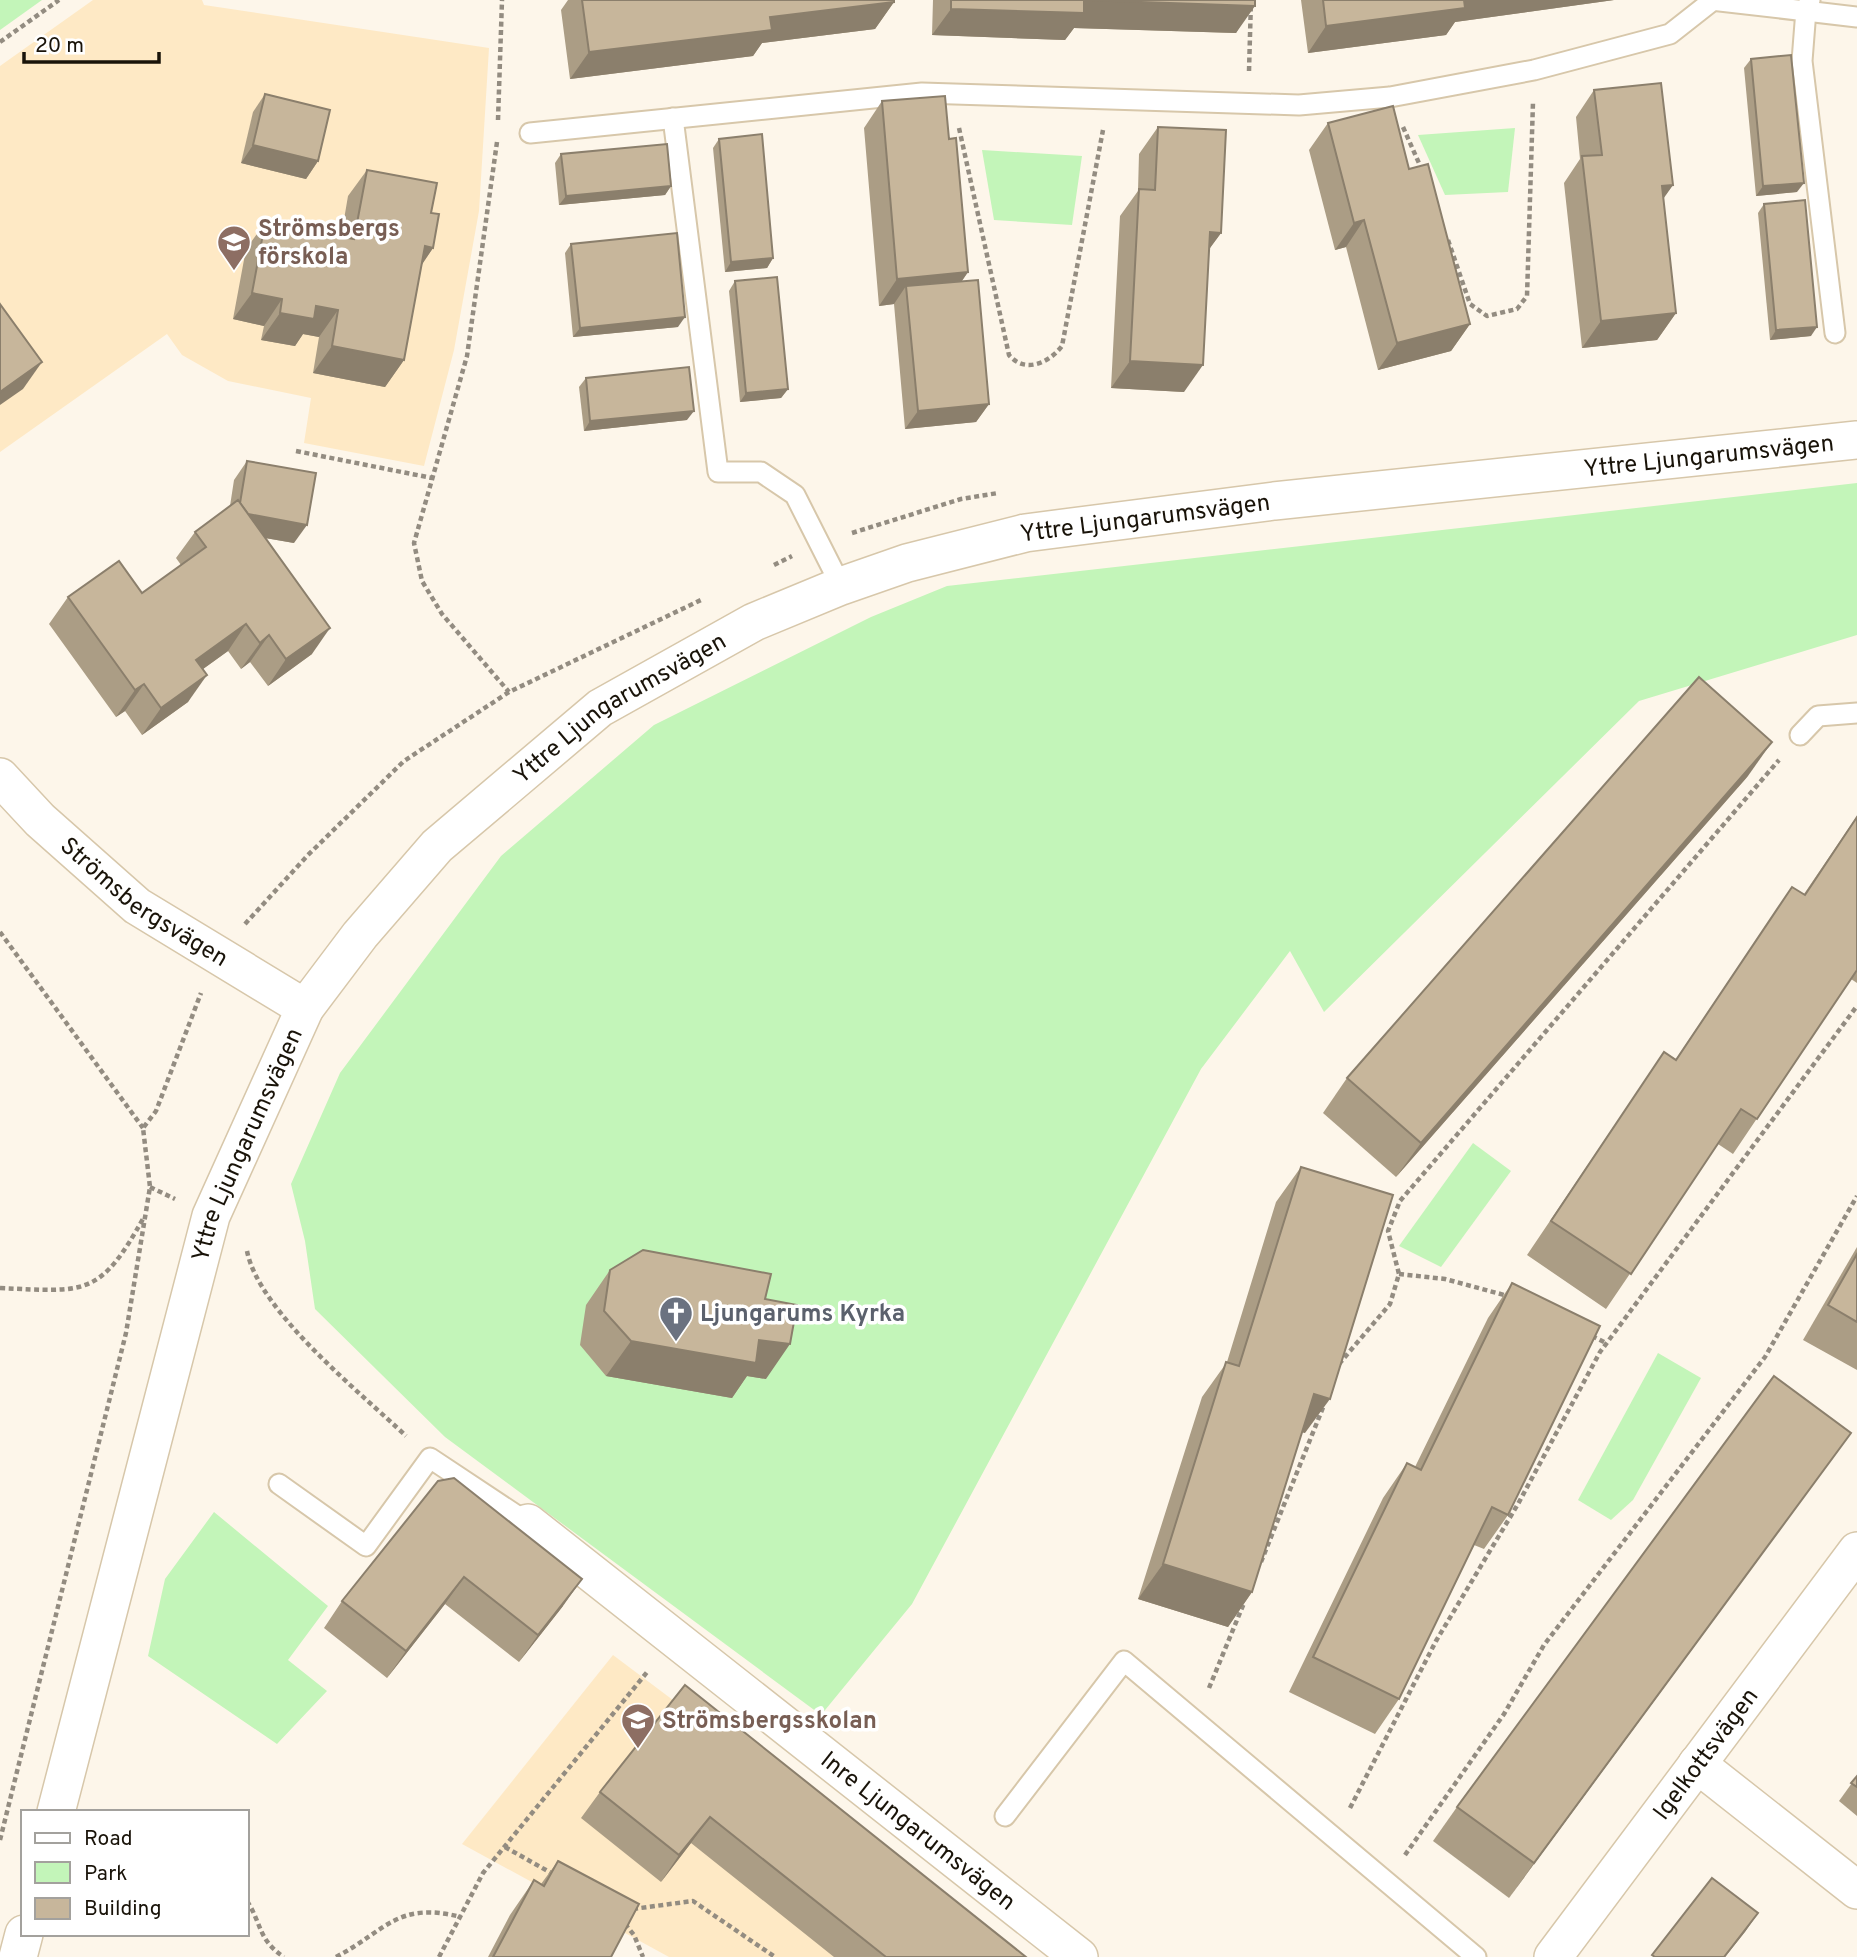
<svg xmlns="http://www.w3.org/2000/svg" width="1857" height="1957" font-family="Overpass,sans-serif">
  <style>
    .built { fill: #fee9c5 }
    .green { fill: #c3f5b9 }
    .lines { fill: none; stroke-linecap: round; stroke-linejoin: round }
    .lane-casing { stroke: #d7c7aa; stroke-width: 23 }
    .street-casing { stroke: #d7c7aa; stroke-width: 40 }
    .path { stroke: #938c81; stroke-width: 4.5; stroke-dasharray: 5 3.5; stroke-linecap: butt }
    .lane { stroke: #fff; stroke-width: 19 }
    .street { stroke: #fff; stroke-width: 37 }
    .wall { fill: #ab9d85 }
    .shaded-wall { fill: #8b7f6c }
    .building { fill: #c7b69b; stroke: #8b7f6c; stroke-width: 2 }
    .labels { text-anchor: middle; stroke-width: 7; stroke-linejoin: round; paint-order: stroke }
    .education-label { font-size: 24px; font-weight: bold; fill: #785e54; stroke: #fff; text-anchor: start }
    .street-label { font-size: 24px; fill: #191309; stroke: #fff }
    .worship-label { font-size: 24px; font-weight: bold; fill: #5b616d; stroke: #fff; text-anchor: start }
  </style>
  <rect width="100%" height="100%" fill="#fdf6ea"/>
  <g class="built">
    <polygon points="93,0 202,0 204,5 489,48 479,211 454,350 424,466 304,443 311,398 228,381 182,355 167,334 0,452 0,66"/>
    <polygon points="613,1655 1015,1957 669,1957 462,1844"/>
  </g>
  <g class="green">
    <polygon points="0,0 42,0 0,30"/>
    <polygon points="1515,128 1508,192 1445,195 1418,135"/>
    <polygon points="982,150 1082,156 1072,225 994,220"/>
    <polygon points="1857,483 1857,635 1639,701 1324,1012 1290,951 1201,1069 912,1604 821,1715 445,1437 315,1309 305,1241 291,1184 340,1073 501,856 654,725 871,617 947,586"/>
    <polygon points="1473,1143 1511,1171 1441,1267 1399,1246"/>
    <polygon points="1658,1353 1701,1378 1633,1500 1611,1520 1578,1500"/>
    <polygon points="214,1512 328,1606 288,1660 327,1691 277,1744 148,1656 165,1579"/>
  </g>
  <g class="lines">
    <g class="lane-casing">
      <g id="lane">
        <polyline points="1711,0 1857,17"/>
        <polyline points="1810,0 1806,10 1802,61 1835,333"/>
        <polyline points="673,118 718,472 761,472 795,495 841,586"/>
        <polyline points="530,133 922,93 1299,105 1390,97 1534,70 1670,34 1712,1"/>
        <polyline points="1800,735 1818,716 1857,713"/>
        <polyline points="279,1484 366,1546 430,1458 528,1523"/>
        <polyline points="1005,1816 1124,1661 1476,1957"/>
      </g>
    </g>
    <g class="street-casing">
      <g id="street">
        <path id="s1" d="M0 777 40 820 137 906 305 1008"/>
        <path id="s2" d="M528 1523 1079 1957"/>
        <polyline points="1697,1764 1857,1890"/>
        <path id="s3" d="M56 1812 211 1216 305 1008 360 935 437 846 600 708 754 622 841 586 907 563 1025 533 1274 501 1857 440"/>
        <polyline points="18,1957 24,1934"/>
        <path id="s4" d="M1553 1957 1857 1551"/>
      </g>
    </g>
    <g class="path">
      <polyline points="0,42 59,0"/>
      <polyline points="1249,71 1251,0"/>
      <polyline points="498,120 502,0"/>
      <polyline points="1403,127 1422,170"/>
      <path d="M959 128 1009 355C1025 374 1049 363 1062 346L1103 130"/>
      <polyline points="497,142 467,356 414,543 422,581 442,614 509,692"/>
      <polyline points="1448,240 1470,304 1487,316 1517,309 1527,296 1533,102"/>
      <polyline points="296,451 432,478"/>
      <polyline points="852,533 961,499 998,493"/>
      <polyline points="774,565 792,556"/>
      <polyline points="245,924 308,855 404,761 509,692 703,599"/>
      <polyline points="0,932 143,1128"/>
      <polyline points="150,1187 175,1199"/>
      <path d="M247 1251C259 1312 361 1393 406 1436"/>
      <polyline points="1399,1274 1445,1279 1508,1296"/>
      <path d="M0 1288C86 1292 100 1297 144 1217"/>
      <polyline points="1592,1336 1606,1343"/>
      <polyline points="1339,1364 1390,1304 1399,1274 1388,1231 1400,1201 1779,760"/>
      <polyline points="1261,1562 1324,1405"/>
      <polyline points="1209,1688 1244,1603"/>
      <polyline points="1350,1808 1436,1641 1518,1504 1600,1352 1857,1006"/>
      <polyline points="0,1840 126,1333 150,1187 143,1128 156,1111 201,993"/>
      <polyline points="505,1847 553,1874"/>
      <polyline points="1405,1855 1504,1714 1544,1645 1765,1357 1857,1196"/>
      <path d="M247 1901C262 1924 258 1940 284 1957"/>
      <polyline points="633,1909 693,1901 775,1957"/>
      <polyline points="625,1924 634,1935 643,1957"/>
      <path d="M336 1957C387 1930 397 1901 461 1917"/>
      <polyline points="439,1957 483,1873 648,1671"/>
    </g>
    <use href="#lane" class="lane"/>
    <use href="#street" class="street"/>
  </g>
  <g class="wall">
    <polygon points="568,0 894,0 894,2 875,29 762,43 753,56 570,79 561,10"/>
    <polygon points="933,0 1255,0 1236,33 1074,28 1065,40 932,35"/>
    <polygon points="1301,0 1614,0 1455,22 1446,35 1308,53"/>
    <polygon points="1751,59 1797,192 1756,196 1744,68"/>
    <polygon points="1594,90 1673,185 1663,198 1676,313 1657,340 1582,348 1564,183 1580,159 1576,117"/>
    <polygon points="265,94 318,161 306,179 241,163 253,112"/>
    <polygon points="882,101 949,139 968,272 962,281 989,404 976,422 905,429 894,304 879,306 864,128"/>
    <polygon points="1328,123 1409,169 1470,324 1451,351 1378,370 1346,247 1335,250 1309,150"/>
    <polygon points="1158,127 1221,233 1209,249 1184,392 1111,388 1120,216 1138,191 1139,154"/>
    <polygon points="719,139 773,258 767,268 725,272 713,148"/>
    <polygon points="561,154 671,186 665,195 559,205 555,163"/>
    <polygon points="367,170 431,213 433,248 421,265 404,360 385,387 313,373 319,337 303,334 295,346 261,340 264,326 233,319 246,249 265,223 341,237 348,196"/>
    <polygon points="1764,204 1811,336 1770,340 1758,213"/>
    <polygon points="571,244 678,327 573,337 565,253"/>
    <polygon points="735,281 788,389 781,398 740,402 729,291"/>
    <polygon points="586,378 687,420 584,431 579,387"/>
    <polygon points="247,461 294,543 265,538 312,654 268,686 250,662 241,669 228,651 203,669 188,702 142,735 125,711 116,717 49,624 68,597 142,593 181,565 176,558 195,532 230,506 234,480"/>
    <polygon points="1748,776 1396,1177 1323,1113 1347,1078"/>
    <polygon points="1857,816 1857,983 1851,979 1733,1154 1718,1144 1606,1309 1527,1255 1664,1052 1676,1059 1792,887 1804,894"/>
    <polygon points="1301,1167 1305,1433 1302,1432 1252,1592 1228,1627 1138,1599 1202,1397 1227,1362 1276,1202"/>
    <polygon points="1857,1247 1857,1370 1803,1340"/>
    <polygon points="610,1270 765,1299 766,1379 747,1376 732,1398 606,1376 580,1345 586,1305"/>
    <polygon points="1512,1283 1508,1515 1484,1549 1474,1545 1399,1699 1375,1734 1289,1692 1383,1498 1407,1463 1415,1467 1488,1318"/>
    <polygon points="1851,1433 1826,1467 1509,1898 1433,1841 1457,1807"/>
    <polygon points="438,1481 563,1606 519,1662 445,1604 387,1678 324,1628 342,1601"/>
    <polygon points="685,1685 1026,1957 834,1957 691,1843 661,1882 581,1818 600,1792"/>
    <polygon points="1857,1776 1857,1816 1839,1801"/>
    <polygon points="558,1861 611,1957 488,1957 510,1915 534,1880 541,1884"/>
  </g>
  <g class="shaded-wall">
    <polygon points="1084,0 1255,6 1236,33 1074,28 1065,40 932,35 951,9"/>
    <polygon points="1461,0 1614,0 1455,22 1446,35 1308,53 1326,26"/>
    <polygon points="894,2 875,29 762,43 753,56 570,79 589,52 770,17"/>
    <polygon points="253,145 318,161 306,179 241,163"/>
    <polygon points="1804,183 1797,192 1756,196 1763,186"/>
    <polygon points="1673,185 1654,212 1662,186"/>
    <polygon points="671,186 665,195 559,205 566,196"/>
    <polygon points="1364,220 1346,247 1335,250 1354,223"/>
    <polygon points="1210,232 1221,233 1202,259"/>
    <polygon points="425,246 433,248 415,275"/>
    <polygon points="773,258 767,268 725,272 731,262"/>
    <polygon points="968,272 949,299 906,286 894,304 879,306 897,279"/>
    <polygon points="252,293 282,299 264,326 233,319"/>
    <polygon points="316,306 338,310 319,337 303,334 295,346 261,340 280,313"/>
    <polygon points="1676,313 1657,340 1582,348 1601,321"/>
    <polygon points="685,317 678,327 573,337 580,328"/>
    <polygon points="1470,324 1451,351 1378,370 1397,343"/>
    <polygon points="1817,327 1811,336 1770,340 1776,330"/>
    <polygon points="332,346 404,360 385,387 313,373"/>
    <polygon points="1130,361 1203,365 1184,392 1111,388"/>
    <polygon points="42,362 23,389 0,405 0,392"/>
    <polygon points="788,389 781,398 740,402 746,393"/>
    <polygon points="989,404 976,422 905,429 918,411"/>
    <polygon points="694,411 687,420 584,431 590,421"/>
    <polygon points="238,512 307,525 294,543 225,531"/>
    <polygon points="246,624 228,651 178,687 196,660"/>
    <polygon points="330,628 312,654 268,686 286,659"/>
    <polygon points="269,635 250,662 241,669 260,643"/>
    <polygon points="207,675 188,702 142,735 161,708"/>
    <polygon points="144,684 125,711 116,717 135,690"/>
    <polygon points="1772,742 1748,776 1396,1177 1421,1143"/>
    <polygon points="759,1340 790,1344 766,1379 747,1376 732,1398 606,1376 631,1341"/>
    <polygon points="1314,1394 1330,1399 1305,1433 1289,1428"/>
    <polygon points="1851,1433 1826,1467 1509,1898 1534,1863"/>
    <polygon points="1163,1564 1252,1592 1228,1627 1138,1599"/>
    <polygon points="464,1577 445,1604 387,1678 406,1651"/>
    <polygon points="582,1579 563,1606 519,1662 538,1635"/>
    <polygon points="710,1817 691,1843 661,1882 679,1855"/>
    <polygon points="1758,1913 1745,1932 1725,1957 1724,1957"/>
  </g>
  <g class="building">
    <polygon points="582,0 894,0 894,2 770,17 772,30 589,52"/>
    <polygon points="951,0 1255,0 1255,6 1084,0 1084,13 951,9"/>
    <polygon points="1323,0 1464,0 1465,8 1326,26"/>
    <polygon points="1791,55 1804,183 1763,186 1751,59"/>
    <polygon points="1661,83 1673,185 1662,186 1676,313 1601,321 1582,156 1602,155 1594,90"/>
    <polygon points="265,94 330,110 318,161 253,145"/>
    <polygon points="945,96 949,139 956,138 968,272 897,279 882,101"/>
    <polygon points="1393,106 1409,169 1428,164 1470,324 1397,343 1364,220 1354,223 1328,123"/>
    <polygon points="1158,127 1226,130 1221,233 1210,232 1203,365 1130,361 1139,189 1155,190"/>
    <polygon points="762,134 773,258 731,262 719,139"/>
    <polygon points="667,144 671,186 566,196 561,154"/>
    <polygon points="367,170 437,183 431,213 439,214 433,248 425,246 404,360 332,346 338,310 316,306 314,319 280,313 282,299 252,293 265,223 354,239"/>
    <polygon points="1805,200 1817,327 1776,330 1764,204"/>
    <polygon points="677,233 685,317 580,328 571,244"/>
    <polygon points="777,277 788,389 746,393 735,281"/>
    <polygon points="978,280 989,404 918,411 906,286"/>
    <polygon points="0,304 42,362 0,392"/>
    <polygon points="689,367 694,411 590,421 586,378"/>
    <polygon points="247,461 316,473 307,525 248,514 240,503"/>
    <polygon points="238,500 330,628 286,659 269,635 260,643 246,624 196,660 207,675 161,708 144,684 135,690 68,597 119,561 142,593 206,547 195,532"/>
    <polygon points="1699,677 1772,742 1421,1143 1347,1078"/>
    <polygon points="1857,817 1857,970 1757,1119 1741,1109 1631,1274 1551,1221 1664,1052 1676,1060 1792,887 1805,895"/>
    <polygon points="1301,1167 1393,1195 1330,1399 1314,1394 1252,1592 1163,1564 1226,1362 1239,1366"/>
    <polygon points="643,1250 771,1274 765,1299 797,1305 790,1344 759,1340 756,1363 631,1341 604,1311 610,1270"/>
    <polygon points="1857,1254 1857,1322 1828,1305"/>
    <polygon points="1512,1283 1600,1326 1508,1515 1492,1507 1399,1699 1313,1657 1407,1463 1421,1470"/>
    <polygon points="1774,1376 1851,1433 1534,1863 1457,1807"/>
    <polygon points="454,1478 582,1579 538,1635 464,1577 406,1651 342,1601 438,1481"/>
    <polygon points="685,1685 1026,1957 886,1957 710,1817 679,1855 600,1792"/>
    <polygon points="1857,1776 1857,1787 1851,1783"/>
    <polygon points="558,1861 639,1904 611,1957 493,1957 534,1880 544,1886"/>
    <polygon points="1712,1878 1758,1913 1724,1957 1655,1957 1652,1955"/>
  </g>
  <defs>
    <g id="school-pin" transform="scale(1.75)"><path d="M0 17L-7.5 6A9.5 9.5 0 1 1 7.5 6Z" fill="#8d6e63" stroke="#fff"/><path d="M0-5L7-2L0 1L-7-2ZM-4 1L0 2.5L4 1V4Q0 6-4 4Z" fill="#fff"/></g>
    <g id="church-pin" transform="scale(1.75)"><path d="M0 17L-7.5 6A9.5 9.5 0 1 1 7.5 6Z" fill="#6b7280" stroke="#fff"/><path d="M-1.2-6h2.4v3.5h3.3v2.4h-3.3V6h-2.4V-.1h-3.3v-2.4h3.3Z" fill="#fff"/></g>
  </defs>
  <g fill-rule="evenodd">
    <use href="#school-pin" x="234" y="242"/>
    <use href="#church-pin" x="676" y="1313"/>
    <use href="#school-pin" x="638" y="1720"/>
  </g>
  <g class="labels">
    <g class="education-label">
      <text x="258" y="236">Strömsbergs<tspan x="258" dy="28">förskola</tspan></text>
      <text x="662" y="1728">Strömsbergsskolan</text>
    </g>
    <g class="street-label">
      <text dy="8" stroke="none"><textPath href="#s3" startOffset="2417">Yttre Ljungarumsvägen</textPath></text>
      <text dy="8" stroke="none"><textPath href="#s3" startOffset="1850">Yttre Ljungarumsvägen</textPath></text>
      <text dy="8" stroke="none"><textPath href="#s3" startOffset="1283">Yttre Ljungarumsvägen</textPath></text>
      <text dy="8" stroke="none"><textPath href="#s1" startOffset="192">Strömsbergsvägen</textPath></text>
      <text dy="8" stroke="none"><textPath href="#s3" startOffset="695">Yttre Ljungarumsvägen</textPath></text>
      <text dy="8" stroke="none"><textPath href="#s4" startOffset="254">Igelkottsvägen</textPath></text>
      <text dy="8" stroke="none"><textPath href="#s2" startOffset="497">Inre Ljungarumsvägen</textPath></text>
    </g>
    <g class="worship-label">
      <text x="700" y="1321">Ljungarums Kyrka</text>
    </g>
  </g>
  <rect x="21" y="1810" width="228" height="126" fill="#ffffff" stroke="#a3a19d" stroke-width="2"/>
  <rect x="35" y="1833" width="35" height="10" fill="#ffffff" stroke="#a3a19d" stroke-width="2"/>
  <text x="84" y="1845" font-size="21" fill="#191309">Road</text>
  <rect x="35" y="1862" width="35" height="21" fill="#c3f5b9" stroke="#a3a19d" stroke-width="2"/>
  <text x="84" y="1880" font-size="21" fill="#191309">Park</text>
  <rect x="35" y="1898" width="35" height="21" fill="#c7b69b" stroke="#a3a19d" stroke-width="2"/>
  <text x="84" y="1915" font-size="21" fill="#191309">Building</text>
  <path d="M24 52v10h135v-10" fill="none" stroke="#191309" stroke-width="3.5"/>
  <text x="35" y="52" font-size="21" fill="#191309" stroke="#ffffff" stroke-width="5" paint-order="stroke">20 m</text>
</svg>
